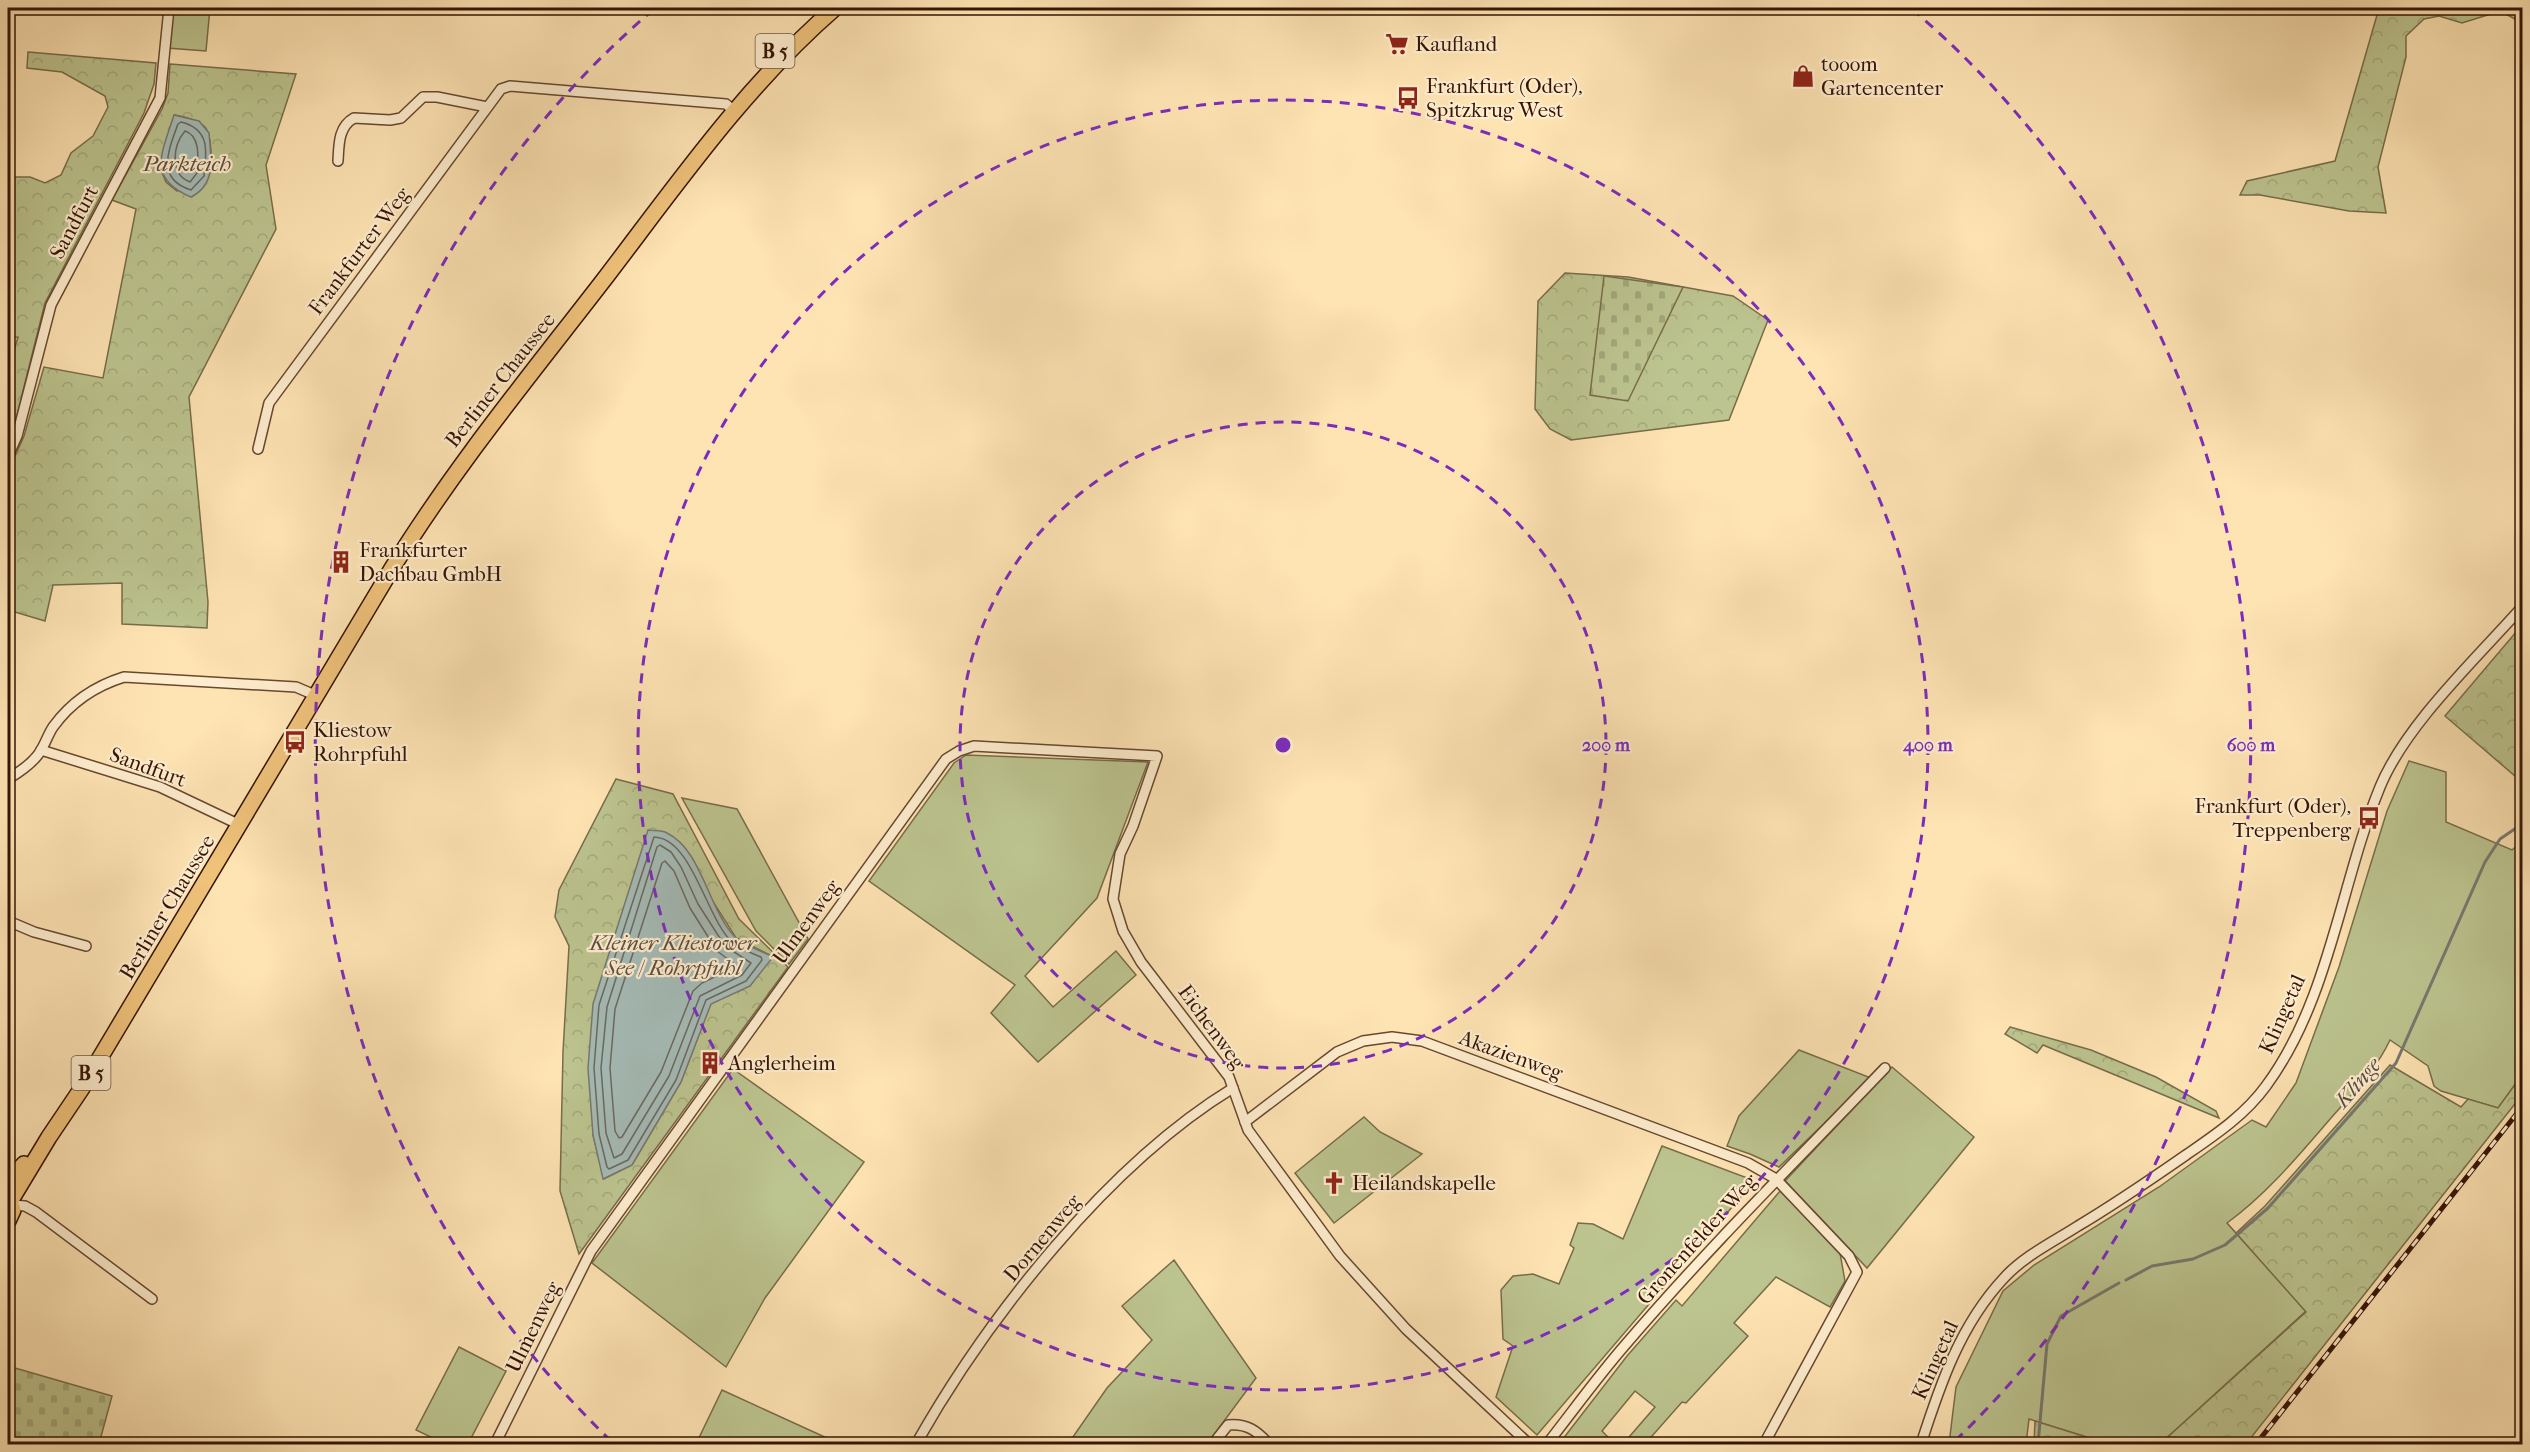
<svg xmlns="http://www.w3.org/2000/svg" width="2530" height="1452" font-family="'IM FELL French Canon',serif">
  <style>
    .green { fill: #bcc48f; stroke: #786c4a; stroke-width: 1.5 }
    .forest { fill: url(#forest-crowns); stroke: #786c4a; stroke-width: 1.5; fill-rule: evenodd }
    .cemetery { fill: url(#cemetery-stones); stroke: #786c4a; stroke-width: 1.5 }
    .water { fill: #a4bbb7; stroke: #787870; stroke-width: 1.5 }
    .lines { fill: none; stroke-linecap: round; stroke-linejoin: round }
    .shore { stroke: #6c685e; stroke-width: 1.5 }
    .stream { stroke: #787870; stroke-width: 3 }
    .minor-casing { stroke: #674830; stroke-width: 12 }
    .primary-casing { stroke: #351405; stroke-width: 18 }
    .minor { stroke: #feedce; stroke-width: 9 }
    .primary { stroke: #efc27a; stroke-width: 15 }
    .rail-casing { stroke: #351405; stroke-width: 5 }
    .rail { stroke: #feedce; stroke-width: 3; stroke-dasharray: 9; stroke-linecap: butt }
    .ring { fill: none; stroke: #7b2cbf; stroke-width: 3; stroke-dasharray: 10 8 }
    .labels { text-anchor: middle; stroke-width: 4.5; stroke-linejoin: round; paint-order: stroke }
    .shield { fill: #feedce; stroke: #715541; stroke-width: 1.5 }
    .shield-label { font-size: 20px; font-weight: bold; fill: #351405 }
    .poi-label { font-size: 21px; fill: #351405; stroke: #feedce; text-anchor: start }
    .street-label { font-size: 21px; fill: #351405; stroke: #feedce }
    .water-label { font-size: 22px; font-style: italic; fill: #5c4e43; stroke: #feedce }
    .centre { fill: #7b2cbf; stroke: #feedce; stroke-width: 3 }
    .ring-label { font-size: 18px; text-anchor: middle; font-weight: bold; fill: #7b2cbf; stroke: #feedce; stroke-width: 4.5; stroke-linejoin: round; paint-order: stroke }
  </style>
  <defs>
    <pattern id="forest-crowns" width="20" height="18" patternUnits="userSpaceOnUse" patternTransform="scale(1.5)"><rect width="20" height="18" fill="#bcc48f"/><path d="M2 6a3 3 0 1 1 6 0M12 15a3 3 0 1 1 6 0" fill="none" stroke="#a2a87a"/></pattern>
    <pattern id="cemetery-stones" width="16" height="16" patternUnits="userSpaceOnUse" patternTransform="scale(1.5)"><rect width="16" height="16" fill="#bcc48f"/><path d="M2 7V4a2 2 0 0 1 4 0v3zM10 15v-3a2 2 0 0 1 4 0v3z" fill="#a2a87a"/></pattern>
  </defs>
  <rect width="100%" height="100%" fill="#fee3b3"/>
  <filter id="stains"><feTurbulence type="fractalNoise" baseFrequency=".00333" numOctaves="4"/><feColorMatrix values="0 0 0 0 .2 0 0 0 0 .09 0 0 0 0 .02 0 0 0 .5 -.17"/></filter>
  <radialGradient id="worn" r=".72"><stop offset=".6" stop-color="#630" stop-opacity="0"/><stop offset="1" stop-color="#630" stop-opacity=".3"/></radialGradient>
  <g class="green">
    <polygon points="172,8 210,8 206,51 167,48"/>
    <polygon points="966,755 1148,762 1097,898 1025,976 1053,1007 1116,951 1136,975 1038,1062 991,1013 1015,985 869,881 954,763"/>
    <path d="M2409 761 2446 772V822L2512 850 2520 843 2522 844V1075L2498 1108 2441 1091 2434 1086 2428 1066 2390 1040C2376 1070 2353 1093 2331 1118 2299 1155 2267 1194 2227 1223L2306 1311 2160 1444H2109L2029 1419 2026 1444H1949L1956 1387 2003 1291 2034 1265 2159 1187 2252 1120 2266 1127 2296 1083 2339 967 2387 811Z"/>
    <polygon points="682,798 737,809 808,939 789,964 756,931"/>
    <polygon points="1799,1050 1871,1078 1779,1167 1750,1154 1727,1146 1739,1116"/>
    <polygon points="1892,1067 1974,1137 1867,1268 1785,1181"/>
    <polygon points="733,1069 864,1162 765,1298 726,1367 592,1263"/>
    <polygon points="1364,1117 1380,1132 1422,1154 1334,1223 1295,1173"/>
    <polygon points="1662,1146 1750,1179 1751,1185 1537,1435 1496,1397 1513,1346 1503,1339 1501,1290 1513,1276 1533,1274 1559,1284 1574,1248 1570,1245 1578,1223 1593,1224 1623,1239"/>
    <polygon points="1780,1191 1840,1253 1845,1281 1830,1307 1776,1277 1734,1323 1748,1336 1686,1403 1682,1402 1645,1444 1623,1444 1655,1407 1635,1391 1602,1431 1609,1438 1605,1444 1559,1444 1627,1356 1676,1300 1682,1306"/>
    <polygon points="1174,1260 1256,1378 1207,1444 1068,1444 1107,1388 1152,1340 1122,1306"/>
    <polygon points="459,1347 506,1371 468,1444 445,1444 416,1430"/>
    <polygon points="722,1390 840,1444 696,1444"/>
  </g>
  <g class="forest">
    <polygon points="2379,8 2522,8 2522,23 2504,13 2494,13 2462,23 2439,16 2424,19 2406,36 2406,57 2378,167 2386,213 2349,211 2260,195 2240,195 2247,181 2335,161"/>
    <polygon points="28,52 156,63 154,84 144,113 45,303 12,435 8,445 8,372 18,337 8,338 8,283 13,254 8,254 8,177 30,177 45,183 61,175 71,153 93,136 108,107 105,96 62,72 27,68"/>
    <path d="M170 64 296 74 266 165 276 229 189 397 208 602 207 628 122 624V583L53 585 45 621 8 610V472L24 436 44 367 103 378 136 209 112 200 162 109 168 93ZM175 115C212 122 209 130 212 164L177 191 166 182 161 170Z"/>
    <polygon points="1565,273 1628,277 1733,296 1768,320 1729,420 1571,440 1550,429 1535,409 1538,301"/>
    <polygon points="2522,625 2522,782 2445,716"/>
    <path d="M616 779 673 794 739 919 788 967 579 1254 560 1191 563 1052 569 946 555 917 559 890ZM693 860 710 897 736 938 772 956 750 986 711 1003 681 1082 632 1165 604 1179 593 1135Z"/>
    <polygon points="2010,1027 2091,1050 2156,1077 2216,1111 2219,1118 2043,1045 2037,1053 2005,1034"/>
    <polygon points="2390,1065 2461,1107 2468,1099 2498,1108 2522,1075 2522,1095 2246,1444 2160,1444 2306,1312 2236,1233 2265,1206"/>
    <polygon points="2035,1421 2109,1444 2034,1444"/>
  </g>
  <g class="cemetery">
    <polygon points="1604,276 1683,287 1628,401 1590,395"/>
    <polygon points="8,1366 112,1396 99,1444 8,1444"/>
  </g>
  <g class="water">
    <path d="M174 115 199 121 209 133C211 157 217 184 191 197 146 178 162 153 174 115Z"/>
    <path d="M648 830C654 831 662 830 667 833 702 850 708 909 735 937 744 946 762 951 773 957L750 986 711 1004 681 1082 632 1165 603 1179 593 1135 588 1068 593 1004Z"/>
  </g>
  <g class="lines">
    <g class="shore">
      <path d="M181 122C210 129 207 151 204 176L191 190C156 179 168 151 178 124Z"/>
      <path d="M185 131C201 136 198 159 197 173L190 182C169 174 173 145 185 131Z"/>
      <path d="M654 837C692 838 706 918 732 942 739 949 752 953 761 957L762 960 746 981 706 1000 676 1080 628 1160 609 1169 607 1167 599 1134 594 1068 599 1005Z"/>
      <polygon points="660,845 671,852 681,867 698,904 725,946 751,963 742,975 700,996 669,1076 622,1154 614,1158 606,1133 601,1068 607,1007 657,847"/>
      <polygon points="665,861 674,871 690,908 717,951 737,966 702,983 693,991 661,1072 622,1137 619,1138 615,1131 610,1068 615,1009 662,863"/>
    </g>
    <g class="stream">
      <polyline points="2126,1280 2152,1266 2193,1259 2225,1245 2268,1208 2396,1063 2485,862 2500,839 2522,824"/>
      <polyline points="2038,1444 2047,1344 2061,1316 2119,1283"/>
    </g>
    <g class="minor-casing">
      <g id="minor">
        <path d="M338 161C339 145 338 127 354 118L390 120 401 118 423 97H437L487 107"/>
        <polyline points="258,449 269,403 501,89 510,86 726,104 734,111"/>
        <polyline points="8,456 17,436 51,305 160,98 169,8"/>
        <polyline points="41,750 160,787 240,825"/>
        <path d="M8 779C18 773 29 766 37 756 44 748 47 736 53 727 71 702 95 686 124 677L296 687 317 696"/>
        <polyline points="8,921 34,932 86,946"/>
        <polyline points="1245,1122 1337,1052 1363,1041 1392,1037 1422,1041 1748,1163 1776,1179 1849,1256 1857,1272 1764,1444"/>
        <polyline points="13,1205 25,1206 36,1212 152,1299"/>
        <polyline points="495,1444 591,1251 946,759 959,751 974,746 1157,756 1133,826 1120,854 1113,899 1123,931 1141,962 1229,1077 1248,1130 1340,1256 1406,1329 1529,1444"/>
        <path d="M916 1444C988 1317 1107 1165 1233 1088"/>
        <path d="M1213 1444 1228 1425C1247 1423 1257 1431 1269 1444"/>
        <path d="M1547 1444C1573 1411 1598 1376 1626 1344 1708 1248 1798 1159 1885 1068"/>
        <path d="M1921 1444C1940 1385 1960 1325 2004 1278 2024 1256 2053 1242 2078 1226 2115 1204 2150 1180 2186 1155 2215 1135 2245 1115 2266 1086 2330 999 2340 885 2380 787 2406 724 2477 658 2522 607"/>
      </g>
    </g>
    <g class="primary-casing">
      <g id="primary">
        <polyline points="8,1182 24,1164"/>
        <polyline points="8,1196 13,1210 8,1221"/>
        <path d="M11 1200 49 1137 82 1088 391 570C455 466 532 373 606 277 677 184 746 85 835 8"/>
      </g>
    </g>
    <use href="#minor" class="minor"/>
    <use href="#primary" class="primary"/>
    <g class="rail-casing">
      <polyline id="rail" points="2256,1444 2522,1107"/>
    </g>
    <use href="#rail" class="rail"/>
  </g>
  <g class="ring">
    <circle cx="1283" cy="745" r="323"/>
    <circle cx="1283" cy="745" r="645"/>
    <path d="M611 1441A968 968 0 0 1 654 9M1912 9A968 968 0 0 1 1955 1441"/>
  </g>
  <defs>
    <g id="supermarket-bare" transform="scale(1.8)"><path d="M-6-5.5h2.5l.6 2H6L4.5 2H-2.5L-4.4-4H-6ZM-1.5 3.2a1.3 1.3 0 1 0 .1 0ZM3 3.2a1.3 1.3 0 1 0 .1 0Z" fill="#8f2418" stroke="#feedce" stroke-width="2.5" paint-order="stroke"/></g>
    <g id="shop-bare" transform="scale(1.8)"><path d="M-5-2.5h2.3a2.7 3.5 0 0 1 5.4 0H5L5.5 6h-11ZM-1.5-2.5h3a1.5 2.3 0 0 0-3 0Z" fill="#8f2418" stroke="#feedce" stroke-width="2.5" paint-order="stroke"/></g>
    <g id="bus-bare" transform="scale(1.8)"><path d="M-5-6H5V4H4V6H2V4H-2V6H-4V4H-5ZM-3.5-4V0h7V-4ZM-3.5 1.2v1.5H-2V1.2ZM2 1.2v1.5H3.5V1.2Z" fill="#8f2418" stroke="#feedce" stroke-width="2.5" paint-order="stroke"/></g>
    <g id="building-bare" transform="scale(1.8)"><path d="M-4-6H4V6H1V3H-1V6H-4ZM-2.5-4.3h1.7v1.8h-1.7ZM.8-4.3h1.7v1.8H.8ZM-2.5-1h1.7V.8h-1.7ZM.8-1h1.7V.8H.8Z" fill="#8f2418" stroke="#feedce" stroke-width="2.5" paint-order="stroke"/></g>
    <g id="church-bare" transform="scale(1.8)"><path d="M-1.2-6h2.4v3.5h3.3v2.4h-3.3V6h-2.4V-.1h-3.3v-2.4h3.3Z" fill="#8f2418" stroke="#feedce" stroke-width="2.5" paint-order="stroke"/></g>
  </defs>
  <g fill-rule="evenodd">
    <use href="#supermarket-bare" x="1397" y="44"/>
    <use href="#shop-bare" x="1803" y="76"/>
    <use href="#bus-bare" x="1408" y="98"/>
    <use href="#building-bare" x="341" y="562"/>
    <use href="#bus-bare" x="295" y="742"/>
    <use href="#bus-bare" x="2369" y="818"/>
    <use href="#building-bare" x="710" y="1063"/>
    <use href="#church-bare" x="1334" y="1183"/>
  </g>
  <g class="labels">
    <g class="shield">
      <rect x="755.5" y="34" width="39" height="34" rx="4.5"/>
      <rect x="71.5" y="1056" width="39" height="34" rx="4.5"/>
    </g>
    <g class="shield-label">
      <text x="775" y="58">B 5</text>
      <text x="91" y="1080">B 5</text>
    </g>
    <g class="poi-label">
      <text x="1415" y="51">Kaufland</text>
      <text x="1821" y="71">tooom<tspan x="1821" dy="24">Gartencenter</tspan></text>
      <text x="1426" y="93">Frankfurt (Oder),<tspan x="1426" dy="24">Spitzkrug West</tspan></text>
      <text x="359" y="557">Frankfurter<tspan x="359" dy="24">Dachbau GmbH</tspan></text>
      <text x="313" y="737">Kliestow<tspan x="313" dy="24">Rohrpfuhl</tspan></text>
      <text x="2351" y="813" text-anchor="end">Frankfurt (Oder),<tspan x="2351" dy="24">Treppenberg</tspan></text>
      <text x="728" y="1070">Anglerheim</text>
      <text x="1352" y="1190">Heilandskapelle</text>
    </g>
    <g class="street-label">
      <text transform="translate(74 222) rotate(-62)" y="7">Sandfurt</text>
      <text transform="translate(359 251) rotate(-53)" y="7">Frankfurter Weg</text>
      <text transform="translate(500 380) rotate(-52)" y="7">Berliner Chaussee</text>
      <text transform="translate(148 767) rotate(20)" y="7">Sandfurt</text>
      <text transform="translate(167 907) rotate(-59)" y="7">Berliner Chaussee</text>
      <text transform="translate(806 922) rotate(-54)" y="7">Ulmenweg</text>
      <text transform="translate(2282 1014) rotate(-66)" y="7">Klingetal</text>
      <text transform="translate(1212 1027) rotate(54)" y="7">Eichenweg</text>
      <text transform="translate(1511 1055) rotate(20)" y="7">Akazienweg</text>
      <text transform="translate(1042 1238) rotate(-50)" y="7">Dornenweg</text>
      <text transform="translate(1697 1239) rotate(-48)" y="7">Gronenfelder Weg</text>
      <text transform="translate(533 1327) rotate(-64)" y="7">Ulmenweg</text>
      <text transform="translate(1935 1360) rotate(-66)" y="7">Klingetal</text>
    </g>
    <g class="water-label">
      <text x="187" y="171">Parkteich</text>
      <text x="673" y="950">Kleiner Kliestower<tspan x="673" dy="25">See / Rohrpfuhl</tspan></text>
      <text transform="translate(2357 1082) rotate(-49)" y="8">Klinge</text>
    </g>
  </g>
  <circle cx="1283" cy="745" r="9" class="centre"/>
  <g class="ring-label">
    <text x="1606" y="751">200 m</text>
    <text x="1928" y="751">400 m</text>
    <text x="2251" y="751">600 m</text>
  </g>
  <rect width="2530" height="1452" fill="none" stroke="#fee3b3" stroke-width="30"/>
  <rect x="9" y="9" width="2512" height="1434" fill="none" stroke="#351405" stroke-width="3"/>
  <rect x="15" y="15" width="2500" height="1422" fill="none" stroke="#351405" stroke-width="1.5"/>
  <rect width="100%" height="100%" filter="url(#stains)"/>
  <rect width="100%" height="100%" fill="url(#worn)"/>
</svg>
